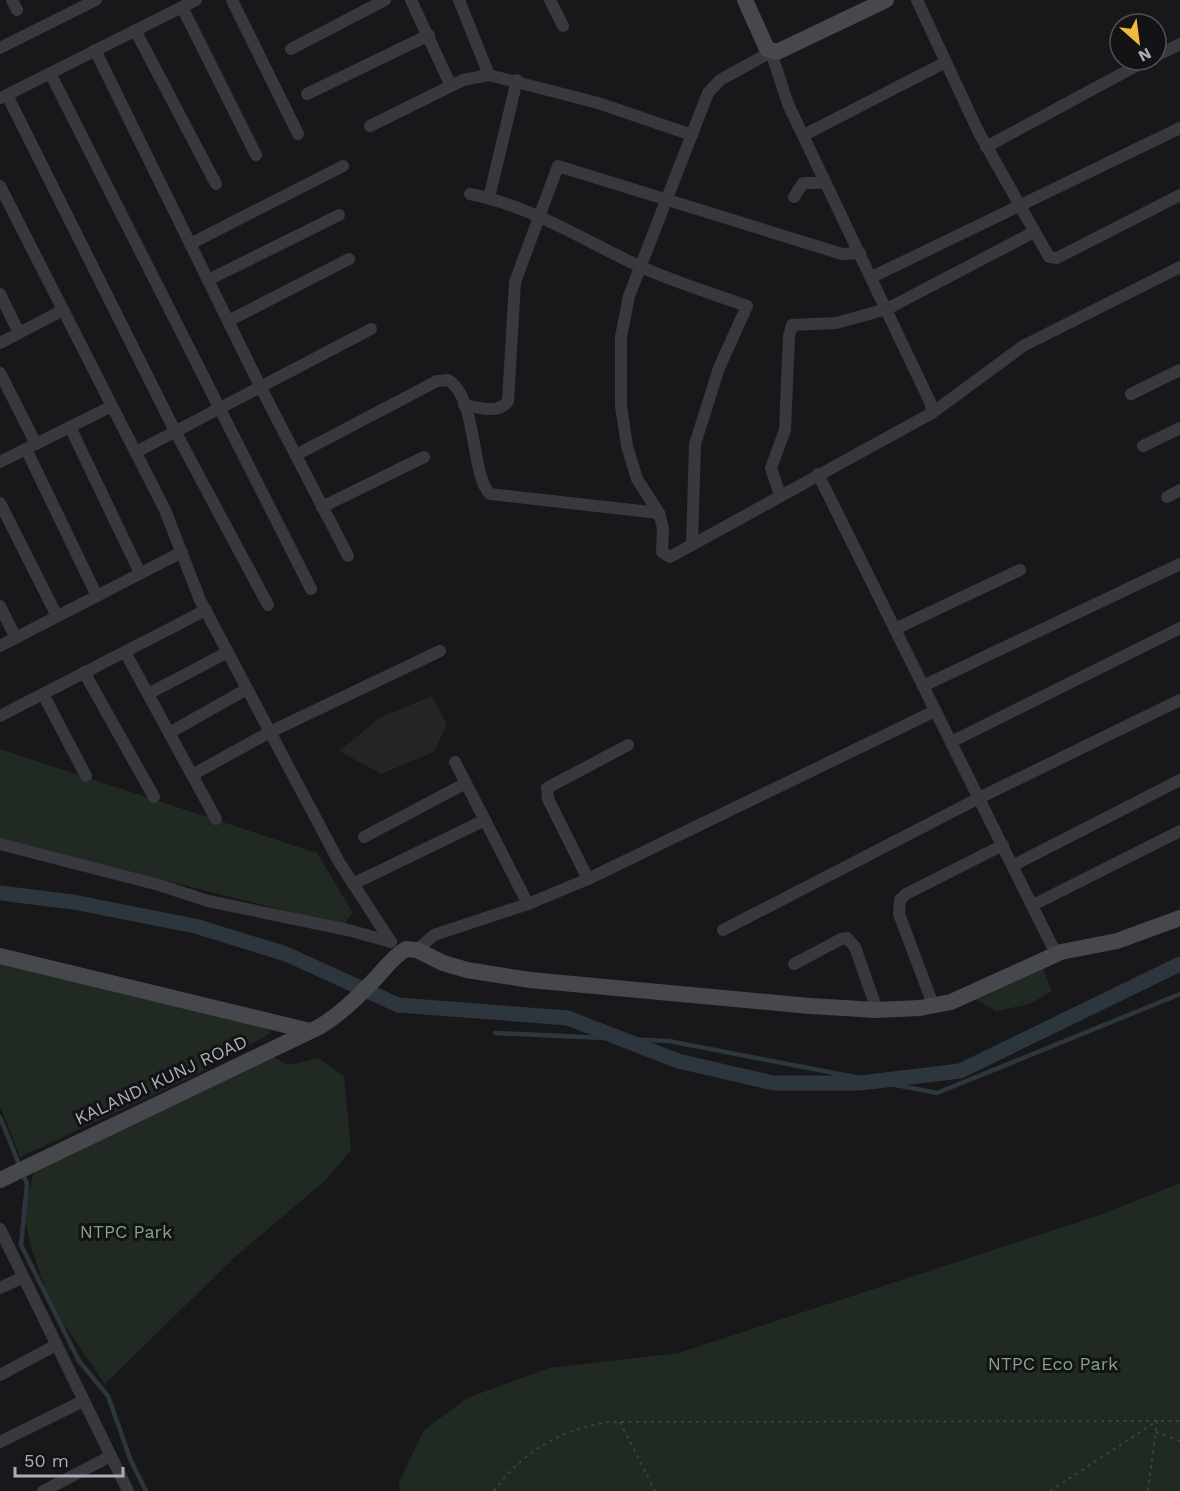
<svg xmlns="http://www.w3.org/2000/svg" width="1180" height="1491" font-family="'Work Sans',sans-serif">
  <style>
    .built { fill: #242326 }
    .green { fill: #212923 }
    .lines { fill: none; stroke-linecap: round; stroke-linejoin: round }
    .stream { stroke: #2e363d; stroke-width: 4.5 }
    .canal { stroke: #2e363d; stroke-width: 15 }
    .path { stroke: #3e4045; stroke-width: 2; stroke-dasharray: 3 4.5; stroke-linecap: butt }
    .street { stroke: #38393e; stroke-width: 12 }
    .secondary { stroke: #47484e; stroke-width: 16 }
    .labels { text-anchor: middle; stroke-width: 6; stroke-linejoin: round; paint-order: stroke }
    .street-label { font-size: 18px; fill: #aaaeb9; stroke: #131214 }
    .park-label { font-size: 18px; fill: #81a485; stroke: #131214 }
  </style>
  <rect width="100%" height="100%" fill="#181719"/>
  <polygon class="built" points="432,696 447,724 434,752 381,774 339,751 381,717"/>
  <g class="green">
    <polygon points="0,749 317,853 353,913 343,925 0,839"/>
    <polygon points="0,963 263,1026 271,1033 192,1077 20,1157 0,1106"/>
    <polygon points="1042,965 1052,991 1030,1004 996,1011 971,997"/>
    <polygon points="271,1055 287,1065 319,1058 344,1076 351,1150 326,1180 237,1255 105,1384 52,1307 32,1250 23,1213 34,1172"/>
    <polygon points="1180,1183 1180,1491 400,1491 399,1482 424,1430 467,1398 549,1368 678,1353 1097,1216"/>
  </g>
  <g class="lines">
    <g class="stream">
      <polyline points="495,1033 669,1041 937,1093 1180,994"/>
      <polyline points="0,1117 27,1184 21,1245 79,1361 108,1396 131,1461 146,1491"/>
    </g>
    <polyline class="canal" points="0,893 73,902 195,926 286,954 398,1005 568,1018 678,1061 773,1083 860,1083 960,1071 1180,964"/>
    <g class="path">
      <polyline points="620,1422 655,1491"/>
      <polyline points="1156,1432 1180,1441"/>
      <path d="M494 1491C522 1452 560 1430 608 1422L1180 1421"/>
      <polyline points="1050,1491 1157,1421 1148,1491"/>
    </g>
    <g class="street">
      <polyline points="12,0 17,10"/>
      <polyline points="232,0 298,134"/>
      <polyline points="411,0 451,86"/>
      <polyline points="459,0 489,75"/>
      <polyline points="550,0 563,26"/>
      <polyline points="917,0 978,131 1049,257 1057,258 1180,195"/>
      <polyline points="182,7 256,155"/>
      <polyline points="135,30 216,184"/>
      <polyline points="0,48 96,0"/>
      <polyline points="291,49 385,0"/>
      <polyline points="95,50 260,386 348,556"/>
      <polygon points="771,52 788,104 931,404 932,413 670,557 662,552 663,528 659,513 637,479 627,446 621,406 621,337 629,296 708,93 720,80"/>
      <polyline points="1156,56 1180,44"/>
      <polyline points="50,73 311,589"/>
      <polyline points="307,94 429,35"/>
      <polyline points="7,95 175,431 268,605"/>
      <polyline points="1,98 196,0"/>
      <polyline points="370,126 463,80 489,75 598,103 692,135"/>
      <polyline points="804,135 944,63"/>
      <polyline points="986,147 1147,60"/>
      <polyline points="0,186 165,510 200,600 339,862 391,942"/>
      <path d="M470 194C531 206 583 240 639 266 674 282 711 293 747 306L719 368 695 444 692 545"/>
      <polyline points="794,197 803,183 826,183"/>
      <polyline points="489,198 517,80"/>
      <polyline points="190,244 343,166"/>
      <polyline points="872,277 1180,128"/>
      <polyline points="208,280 339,215"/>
      <polyline points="0,294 19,333"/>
      <polyline points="228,321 349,259"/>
      <polyline points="0,343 63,310"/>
      <polyline points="0,373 36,444"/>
      <polyline points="1131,394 1180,370"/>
      <path d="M464 405C478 407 498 415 508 401L515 282 558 166 842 254 860 253"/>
      <polyline points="932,413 1023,346 1180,267"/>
      <polyline points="70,427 140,573"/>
      <polyline points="1143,446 1180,428"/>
      <polyline points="26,449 97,596"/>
      <polyline points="136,452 371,329"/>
      <path d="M296 455 437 381 448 380C477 396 471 477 490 494L659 513"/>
      <polyline points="0,462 112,406"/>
      <polyline points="818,474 1056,954"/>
      <polyline points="780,495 771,468 785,430 789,336 792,325 836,323 887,309 1034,232"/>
      <polyline points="1167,497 1180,490"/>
      <polyline points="0,503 57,616"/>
      <polyline points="322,507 424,457"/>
      <polyline points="0,606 16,638"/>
      <polyline points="895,629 1020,570"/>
      <polyline points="0,646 182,552"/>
      <polyline points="125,652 216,819"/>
      <polyline points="84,672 154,797"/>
      <polyline points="923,686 1180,564"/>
      <polyline points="43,694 86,776"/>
      <polyline points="148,694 228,652"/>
      <polyline points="0,716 206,610"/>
      <polyline points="169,733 247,689"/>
      <polyline points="951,742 1180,628"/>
      <polyline points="455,762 528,904"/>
      <polyline points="192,775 270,732 440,651"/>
      <polyline points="364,837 466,783"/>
      <polyline points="0,844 159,885 208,901 348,930 391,942"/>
      <polyline points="1014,865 1180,780"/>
      <polyline points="588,879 548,799 547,788 628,745"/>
      <polyline points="353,884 485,820"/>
      <polyline points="1033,905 1180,831"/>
      <polyline points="723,930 979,798 1180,700"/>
      <polyline points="417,950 434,935 528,904 588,879 935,711"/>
      <polyline points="794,964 841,939 847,938 855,947 877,1010"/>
      <polyline points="934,1007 899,914 900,900 906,894 1003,845"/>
      <polyline points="0,1229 128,1491"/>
      <polyline points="0,1288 23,1277"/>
      <polyline points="0,1375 56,1345"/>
      <polyline points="0,1442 83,1401"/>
      <polyline points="43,1491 111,1456"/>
    </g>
    <g class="secondary">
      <polyline points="745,0 767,49 777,52 886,0"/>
      <polyline points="0,956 310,1031"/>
      <path d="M0 1180 319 1027C340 1015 359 996 376 978 386 967 393 957 406 949L417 950 443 963 467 970 530 980 810 1006 877 1010 920 1008 951 1002 1061 952 1117 941 1180 918"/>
    </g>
  </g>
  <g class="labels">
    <g class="street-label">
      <text transform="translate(161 1080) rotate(-25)" y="6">KALANDI KUNJ ROAD</text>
    </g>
    <g class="park-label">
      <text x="126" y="1238">NTPC Park</text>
      <text x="1053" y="1370">NTPC Eco Park</text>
    </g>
  </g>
  <g transform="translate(1138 42) rotate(152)"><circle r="28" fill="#131214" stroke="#4f5056" stroke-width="1.5"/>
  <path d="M0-4.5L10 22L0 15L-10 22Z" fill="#efbc3a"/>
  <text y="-9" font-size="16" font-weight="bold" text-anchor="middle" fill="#aaaeb9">N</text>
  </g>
  <path d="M15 1467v9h108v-9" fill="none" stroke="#aaaeb9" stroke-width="3"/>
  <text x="24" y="1467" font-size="18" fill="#aaaeb9" stroke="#131214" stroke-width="4.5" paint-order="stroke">50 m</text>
</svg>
